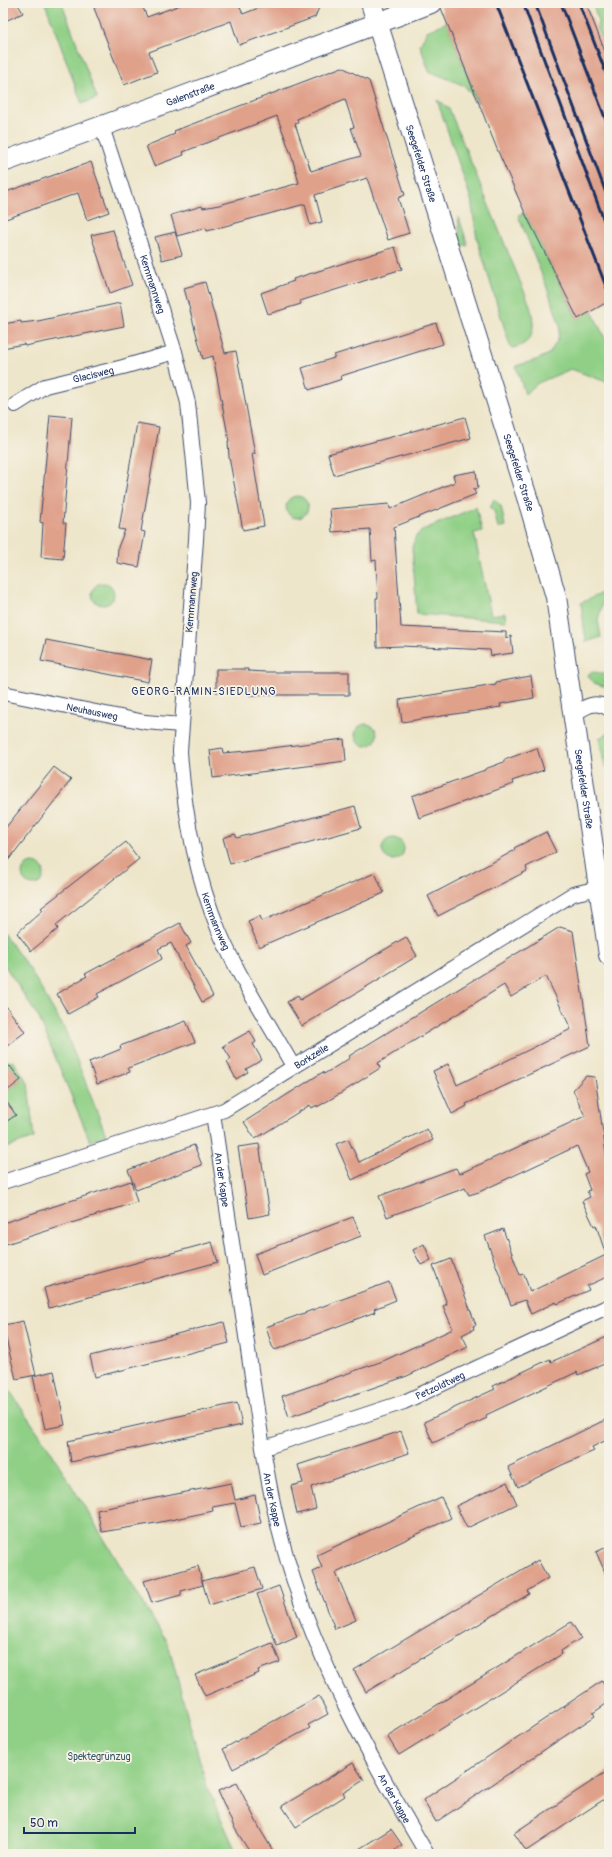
<svg xmlns="http://www.w3.org/2000/svg" width="612" height="1857" font-family="Pangolin,sans-serif">
  <style>
    .green { fill: #90d086; stroke: #568072 }
    .building { fill: #e0a18b; fill-rule: evenodd }
    .lines { fill: none; stroke-linecap: round; stroke-linejoin: round }
    .street-casing { stroke: #3b4a6e; stroke-width: 16 }
    .secondary-casing { stroke: #3b4a6e; stroke-width: 22 }
    .street { stroke: #fff; stroke-width: 14 }
    .secondary { stroke: #fff; stroke-width: 20 }
    .rail { stroke: #1b2f5e; stroke-width: 3 }
    .labels { text-anchor: middle; stroke-width: 3.5; stroke-linejoin: round; paint-order: stroke }
    .street-label { font-size: 10px; fill: #1b2f5e; stroke: #f7f3e8 }
    .park-label { font-size: 10px; fill: #385768; stroke: #f7f3e8 }
    .neighbourhood-label { font-size: 11px; letter-spacing: 1px; fill: #1b2f5e; stroke: #f7f3e8 }
  </style>
  <rect width="100%" height="100%" fill="#f7f3e8"/>
  <filter id="ink" filterUnits="userSpaceOnUse"><feTurbulence type="fractalNoise" baseFrequency=".025" numOctaves="2"/><feDisplacementMap in="SourceGraphic" scale="8" xChannelSelector="R" yChannelSelector="G"/><feConvolveMatrix kernelMatrix="1 2 1 2 8 2 1 2 1" color-interpolation-filters="sRGB"/></filter>
  <filter id="wash" filterUnits="userSpaceOnUse"><feTurbulence type="fractalNoise" baseFrequency=".012" numOctaves="4" result="noise"/><feDisplacementMap in="SourceGraphic" scale="16" xChannelSelector="R" yChannelSelector="G"/><feGaussianBlur stdDeviation="0.9" result="paint"/><feColorMatrix in="noise" values="0 0 0 0 0 0 0 0 0 0 0 0 0 0 0 0 0 1.4 0 .05"/><feComposite in="paint" operator="in"/></filter>
  <g filter="url(#wash)">
    <rect width="100%" height="100%" fill="#eee6ca"/>
    <g class="green">
      <polygon points="45,3 62,3 97,98 82,104"/>
      <polygon points="592,3 609,3 609,58 597,27 598,19"/>
      <polygon points="447,22 478,103 465,86 429,71 420,45 427,31"/>
      <path d="M437 100 444 104 449 109 529 303C535 321 538 344 512 348L510 346 477 239 471 199Z"/>
      <polygon points="525,213 577,318 592,311 609,347 609,383 571,369 538,383 525,394 516,366 539,359 550,353 558,339 560,325 546,285 518,215"/>
      <polygon points="458,216 459,217 468,246 461,244 460,242"/>
      <circle cx="297" cy="507" r="11"/>
      <polygon points="494,499 501,506 505,526 498,528 494,511 490,508"/>
      <polygon points="476,507 482,531 474,533 491,615 505,613 506,621 417,614 412,547 416,536 423,530"/>
      <circle cx="103" cy="594" r="11"/>
      <polygon points="606,591 598,620 601,637 586,642 581,603"/>
      <polygon points="591,672 604,673 606,687 594,683 588,676"/>
      <circle cx="366" cy="735" r="11"/>
      <polygon points="609,733 609,765 605,767 599,738"/>
      <circle cx="393" cy="849" r="11"/>
      <circle cx="33" cy="874" r="11"/>
      <polygon points="3,933 29,968 65,1030 106,1135 90,1141 39,1018 3,963"/>
      <polygon points="5,1060 14,1062 28,1083 34,1138 3,1149 3,1124 16,1115 3,1097 3,1094 21,1080 11,1066 3,1071 3,1061"/>
      <polygon points="3,1381 50,1450 168,1644 207,1787 237,1854 3,1854"/>
    </g>
    <g id="blocks">
      <g class="building">
        <polygon points="3,3 17,3 23,13 3,22"/>
        <polygon points="108,3 141,3 147,17 186,3 238,3 243,14 271,3 321,3 315,17 239,45 231,21 149,52 157,72 124,85 94,8"/>
        <polygon points="442,3 586,3 609,62 609,301 578,319 525,213 497,149 441,8"/>
        <path d="M342 67 369 81 405 195 398 198 409 233 388 240 367 178 315 195 322 222 310 225 305 204 207 231 206 228 177 236 171 215 202 206 203 208 219 205 299 183 292 157 277 116 183 152 184 155 154 166 146 146 175 134 174 131ZM345 99 354 127 351 128 361 156 311 171 295 124 298 123 297 119Z"/>
        <polygon points="91,162 109,212 87,220 78,193 3,220 3,193"/>
        <polygon points="113,230 132,285 110,293 91,235"/>
        <polygon points="175,232 182,255 162,260 155,237"/>
        <polygon points="395,247 402,269 300,301 301,304 268,314 261,293 294,281 293,279"/>
        <polygon points="205,282 225,353 236,351 255,454 252,454 264,526 243,530 229,457 228,441 229,441 213,356 203,359 184,288"/>
        <polygon points="120,303 124,326 25,346 24,344 3,348 3,324 21,321 21,323 38,321"/>
        <polygon points="436,323 443,344 341,376 342,379 309,390 302,368 334,358 334,355"/>
        <polygon points="50,415 72,417 63,523 66,523 63,559 41,557 43,523 40,522"/>
        <polygon points="465,417 471,438 334,475 328,454"/>
        <polygon points="137,423 159,427 141,531 145,532 139,567 117,563 118,547 125,530 119,529"/>
        <polygon points="476,471 478,488 473,489 476,494 394,527 401,627 506,632 506,638 511,636 513,653 491,656 490,650 401,646 377,647 376,598 378,598 376,560 372,561 370,529 332,532 330,509 389,504 390,509 455,482 453,475"/>
        <polygon points="46,640 152,660 148,682 41,661"/>
        <polygon points="216,669 248,669 248,671 266,672 349,672 349,695 249,695 247,691 216,692"/>
        <polygon points="531,676 534,698 500,704 501,707 402,722 399,700 476,688 476,687 496,684 496,682"/>
        <polygon points="344,739 346,761 213,778 210,750 222,748 223,753 247,751"/>
        <polygon points="537,748 544,770 512,781 513,784 419,818 412,796 485,770 485,769 504,762 504,760"/>
        <polygon points="54,767 71,780 3,867 3,831"/>
        <polygon points="355,806 361,828 230,864 223,838 235,834 237,838"/>
        <polygon points="546,832 556,852 526,867 527,871 438,916 428,896 497,860 515,850 514,848"/>
        <polygon points="126,842 139,859 56,925 58,929 31,951 17,933 43,910 41,908"/>
        <polygon points="375,873 384,893 259,947 248,921 260,916 262,921"/>
        <polygon points="180,923 191,943 186,946 213,996 202,1002 171,943 158,949 162,959 97,994 99,997 68,1014 57,994 87,976 85,974"/>
        <polygon points="560,927 573,931 590,1046 466,1104 467,1106 452,1114 433,1071 448,1064 457,1085 571,1029 546,976 511,997 504,985 378,1063 380,1068 343,1092 317,1107 317,1105 312,1108 310,1105 255,1139 244,1122 323,1072 324,1074 350,1058 349,1056"/>
        <polygon points="406,937 417,956 302,1026 287,1002 298,996 300,1000"/>
        <polygon points="3,1002 25,1032 3,1049"/>
        <polygon points="186,1021 195,1042 128,1068 130,1072 97,1084 89,1062 121,1049 120,1046"/>
        <polygon points="250,1031 256,1042 253,1044 262,1060 246,1069 248,1072 236,1079 227,1062 231,1059 223,1046"/>
        <polygon points="10,1066 21,1080 3,1094 3,1071"/>
        <polygon points="586,1076 595,1077 609,1175 609,1276 587,1286 589,1290 557,1304 556,1302 531,1314 525,1300 511,1305 485,1236 503,1229 520,1275 524,1274 530,1292 606,1255 596,1225 594,1226 582,1201 590,1197 587,1191 590,1190 584,1174 588,1172 577,1146 479,1192 469,1195 465,1188 387,1217 379,1196 456,1168 459,1174 585,1116 573,1090"/>
        <polygon points="3,1097 16,1115 3,1124"/>
        <polygon points="427,1129 433,1140 352,1180 336,1144 348,1139 359,1162"/>
        <polygon points="259,1144 270,1214 249,1218 238,1147"/>
        <polygon points="194,1145 202,1165 136,1190 128,1170"/>
        <polygon points="131,1181 137,1202 3,1245 3,1223"/>
        <polygon points="353,1217 361,1236 262,1275 255,1254"/>
        <polygon points="212,1242 218,1262 49,1308 44,1288"/>
        <polygon points="424,1244 431,1260 421,1265 413,1250"/>
        <polygon points="451,1259 476,1325 473,1326 474,1329 462,1335 468,1347 407,1376 289,1417 282,1396 383,1361 453,1329 443,1306 447,1304 433,1266"/>
        <polygon points="389,1282 396,1300 374,1309 375,1312 275,1350 272,1346 266,1327"/>
        <polygon points="23,1321 36,1375 16,1379 3,1327 4,1325"/>
        <polygon points="224,1322 229,1343 95,1377 90,1356"/>
        <polygon points="609,1336 609,1362 578,1375 577,1372 486,1415 487,1418 433,1443 424,1422 495,1389 493,1386 550,1359 551,1362"/>
        <polygon points="54,1371 65,1425 45,1429 33,1376"/>
        <polygon points="237,1403 242,1425 71,1462 68,1441"/>
        <polygon points="609,1418 609,1439 592,1447 594,1451 562,1465 518,1487 508,1467"/>
        <polygon points="401,1431 409,1453 311,1487 316,1509 297,1514 291,1486 303,1483 298,1465"/>
        <polygon points="507,1482 517,1504 467,1528 456,1506"/>
        <polygon points="231,1483 235,1500 255,1495 261,1523 241,1527 235,1503 212,1507 213,1511 156,1523 102,1532 101,1529 97,1510"/>
        <polygon points="441,1497 451,1518 336,1573 356,1620 335,1629 313,1572 322,1568 317,1555"/>
        <polygon points="609,1546 609,1581 596,1552"/>
        <polygon points="538,1560 548,1578 527,1591 529,1594 366,1692 354,1670"/>
        <polygon points="198,1566 203,1585 181,1591 181,1595 152,1603 144,1581"/>
        <polygon points="255,1567 262,1589 209,1605 202,1581"/>
        <polygon points="279,1586 297,1637 277,1646 257,1594"/>
        <polygon points="571,1622 581,1638 561,1651 562,1654 399,1755 397,1752 387,1736"/>
        <polygon points="272,1643 280,1662 258,1670 259,1673 205,1696 195,1675"/>
        <polygon points="602,1681 604,1685 609,1682 609,1702 593,1713 595,1716 436,1822 423,1800"/>
        <polygon points="319,1696 328,1714 308,1725 310,1728 233,1769 223,1749"/>
        <polygon points="353,1763 364,1780 343,1793 345,1796 296,1827 282,1806"/>
        <polygon points="609,1770 609,1796 526,1851 514,1833"/>
        <polygon points="237,1783 261,1831 275,1854 251,1854 234,1827 218,1791"/>
        <polygon points="391,1829 402,1845 389,1854 351,1854"/>
      </g>
    </g>
  </g>
  <g filter="url(#ink)">
    <use href="#blocks" fill-opacity="0" stroke="#3b4a6e" stroke-width="1"/>
    <g class="lines">
      <g class="street-casing">
        <g id="street">
          <path id="s1" d="M102 127 175 352 188 403 198 503 196 540 180 751C184 812 195 873 219 931 239 978 268 1022 293 1066"/>
          <path id="s2" d="M15 405 45 386 123 367 175 352"/>
          <path id="s3" d="M3 693 145 722 181 725"/>
          <path d="M574 715C584 707 596 699 609 709"/>
          <path id="s4" d="M213 1114C225 1200 238 1285 251 1370 261 1434 269 1500 288 1562 319 1667 372 1761 427 1854"/>
          <path id="s5" d="M3 1182 224 1110 573 894 599 888"/>
          <path id="s6" d="M264 1448 404 1402 609 1306"/>
        </g>
      </g>
      <g class="secondary-casing">
        <g id="secondary">
          <path id="s7" d="M371 3 531 510 556 597 609 955"/>
          <path id="s8" d="M3 162 174 100 431 3"/>
        </g>
      </g>
      <use href="#street" class="street"/>
      <use href="#secondary" class="secondary"/>
      <g class="rail">
        <polyline points="496,3 609,294"/>
        <polyline points="523,3 609,234"/>
        <polyline points="535,3 609,201"/>
        <polyline points="561,3 609,128"/>
        <polyline points="579,3 609,81"/>
      </g>
    </g>
  </g>
  <g class="labels">
    <g class="street-label">
      <text dy="4" stroke="none"><textPath href="#s8" startOffset="199">Galenstraße</textPath></text>
      <text dy="4" stroke="none"><textPath href="#s7" startOffset="168">Seegefelder Straße</textPath></text>
      <text dy="4" stroke="none"><textPath href="#s1" startOffset="165">Kemmannweg</textPath></text>
      <text dy="4" stroke="none"><textPath href="#s2" startOffset="85">Glacisweg</textPath></text>
      <text dy="4" stroke="none"><textPath href="#s7" startOffset="492">Seegefelder Straße</textPath></text>
      <text transform="translate(191 602) rotate(-85)" y="4">Kemmannweg</text>
      <text dy="4" stroke="none"><textPath href="#s3" startOffset="91">Neuhausweg</textPath></text>
      <text dy="4" stroke="none"><textPath href="#s7" startOffset="816">Seegefelder Straße</textPath></text>
      <text dy="4" stroke="none"><textPath href="#s1" startOffset="813">Kemmannweg</textPath></text>
      <text dy="4" stroke="none"><textPath href="#s5" startOffset="335">Borkzeile</textPath></text>
      <text dy="4" stroke="none"><textPath href="#s4" startOffset="66">An der Kappe</textPath></text>
      <text dy="4" stroke="none"><textPath href="#s6" startOffset="187">Petzoldtweg</textPath></text>
      <text dy="4" stroke="none"><textPath href="#s4" startOffset="390">An der Kappe</textPath></text>
      <text dy="4" stroke="none"><textPath href="#s4" startOffset="714">An der Kappe</textPath></text>
    </g>
    <g class="park-label">
      <text x="99" y="1760">Spektegrünzug</text>
    </g>
    <g class="neighbourhood-label">
      <text x="204" y="695">GEORG-RAMIN-SIEDLUNG</text>
    </g>
  </g>
  <rect width="612" height="1857" fill="none" stroke="#f7f3e8" stroke-width="16"/>
  <path d="M24 1827v6h111v-6" fill="none" stroke="#1b2f5e" stroke-width="2"/>
  <text x="30" y="1827" font-size="12" fill="#1b2f5e" stroke="#f7f3e8" stroke-width="3" paint-order="stroke">50 m</text>
</svg>
